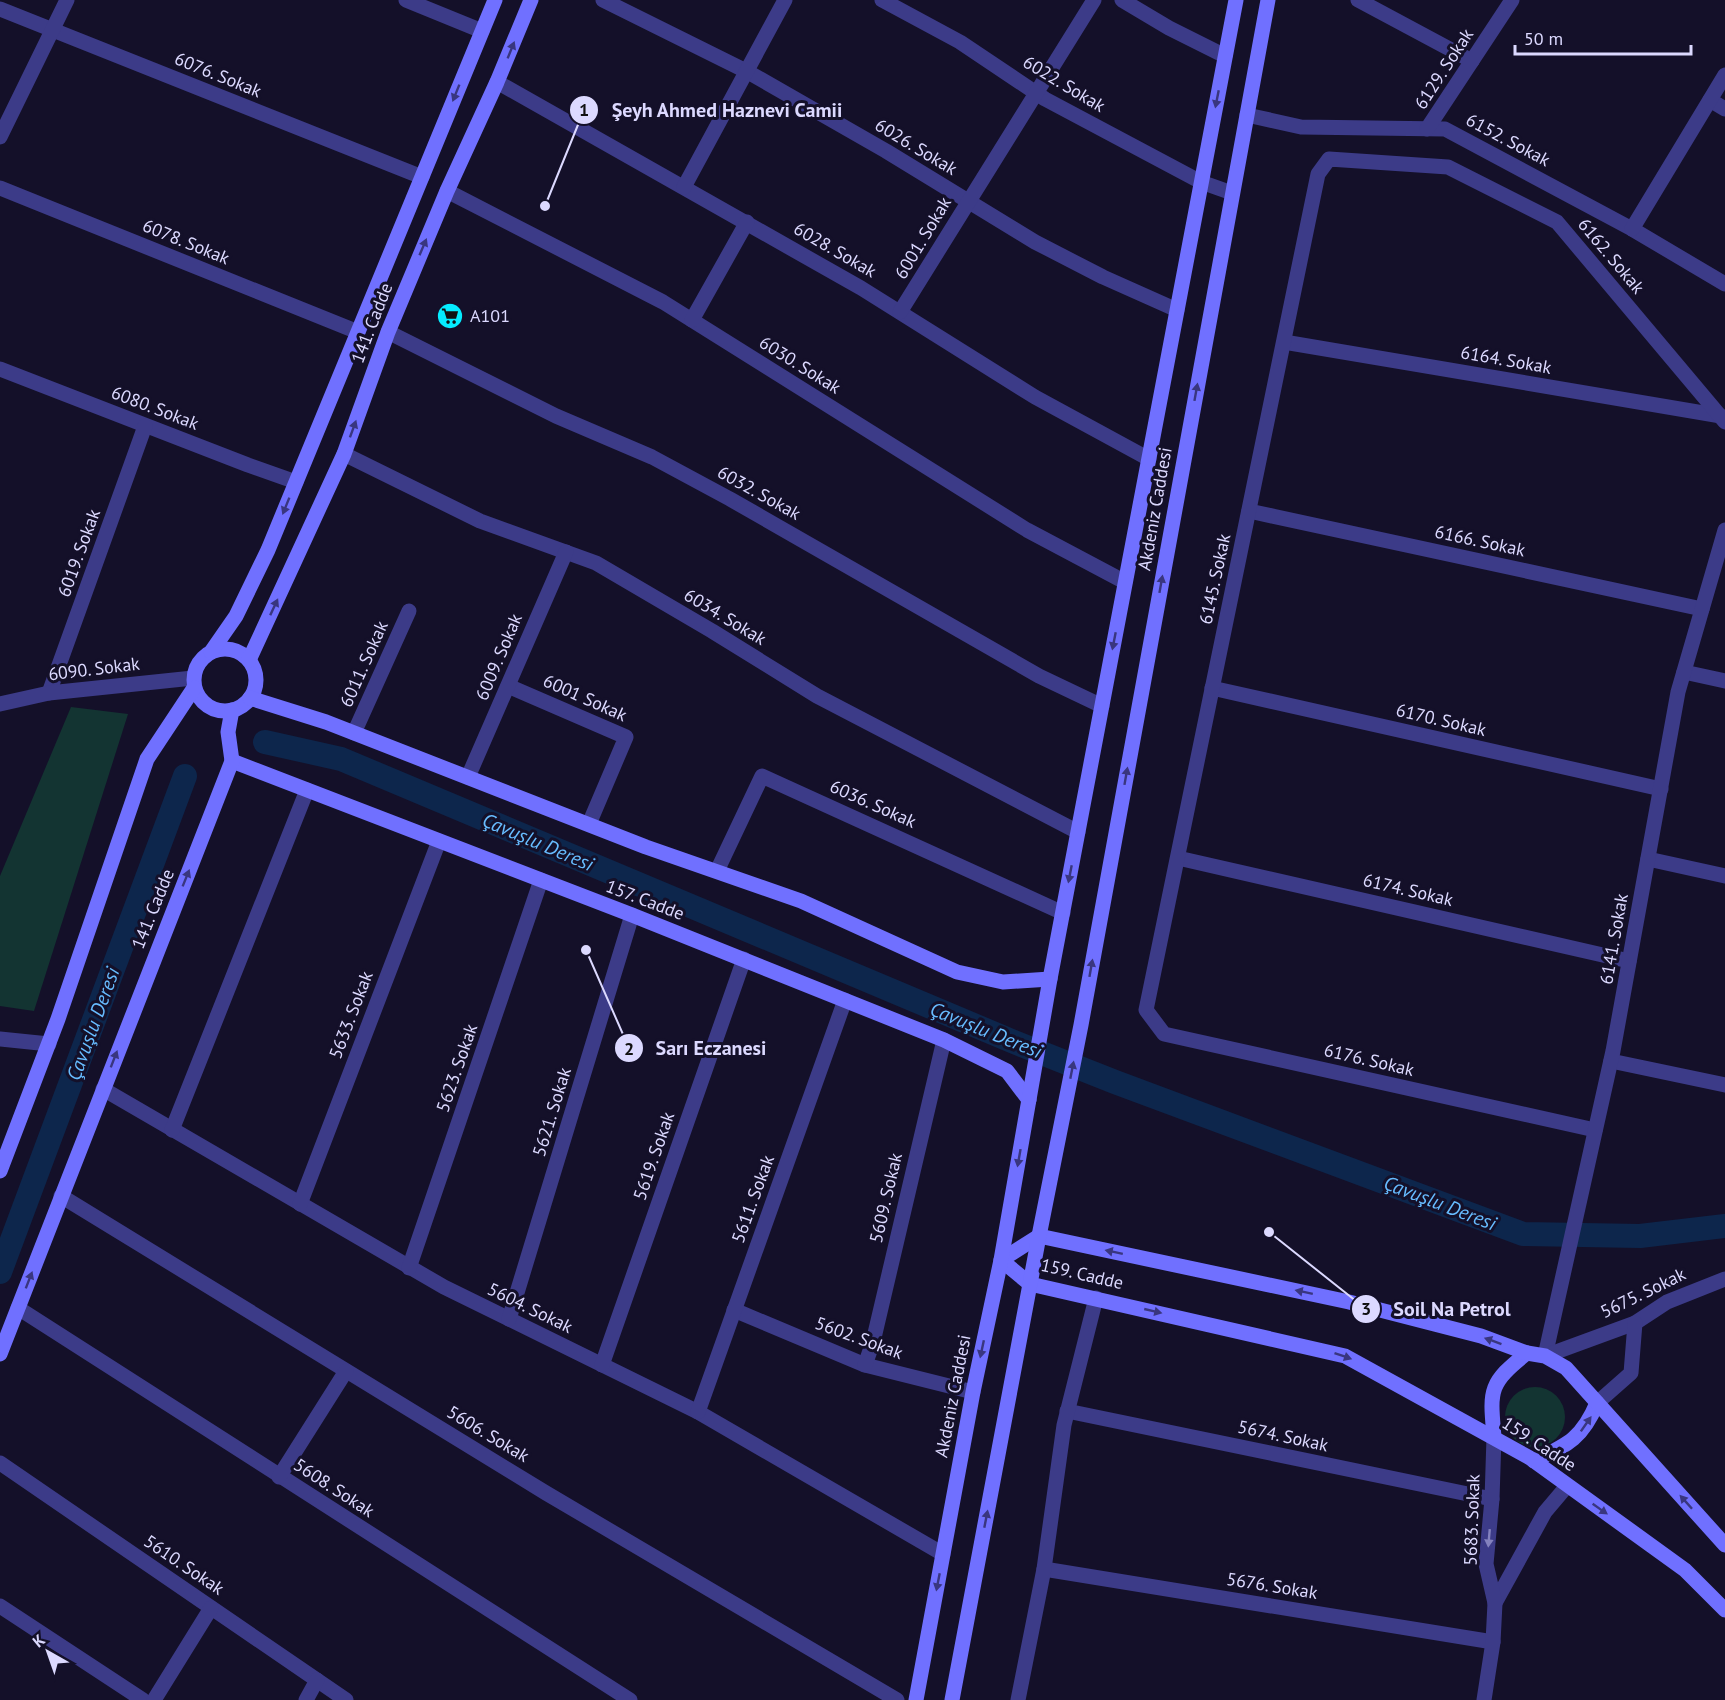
<svg xmlns="http://www.w3.org/2000/svg" width="1725" height="1700" font-family="'PT Sans',sans-serif">
  <style>
    .green { fill: #133432 }
    .lines { fill: none; stroke-linecap: round; stroke-linejoin: round }
    .canal { stroke: #0d264c; stroke-width: 24 }
    .street { stroke: #3c3b88; stroke-width: 15 }
    .secondary { stroke: #7070ff; stroke-width: 15 }
    .oneway { fill: #39367f }
    .oneway2 { fill: #8482be }
    .labels { text-anchor: middle; stroke-width: 6; stroke-linejoin: round; paint-order: stroke }
    .street-label { font-size: 18px; fill: #dcd9ff; stroke: #141029 }
    .poi-label { font-size: 18px; fill: #dcd9ff; stroke: #141029; text-anchor: start }
    .water-label { font-size: 20px; font-style: italic; fill: #67bcff; stroke: #141029 }
    .leader { fill: none; stroke: #dcd9ff; stroke-width: 2 }
    .callout-dot { fill: #dcd9ff; stroke: #141029; stroke-width: 2 }
    .mark-label { font-size: 18px; text-anchor: middle; font-weight: bold; fill: #111 }
    .callout-label { font-size: 20px; text-anchor: middle; font-weight: bold; fill: #dcd9ff; stroke: #141029; stroke-width: 6; stroke-linejoin: round; paint-order: stroke }
  </style>
  <rect width="100%" height="100%" fill="#141029"/>
  <g class="green">
    <polygon points="71,707 128,714 34,1011 0,1006 0,876"/>
    <circle cx="1535" cy="1417" r="30"/>
  </g>
  <g class="lines">
    <g class="canal">
      <polyline points="265,742 341,759 1014,1042 1115,1082 1523,1234 1640,1236 1725,1226"/>
      <polyline points="0,1272 185,776"/>
    </g>
    <g class="street">
      <polyline points="406,0 482,31"/>
      <polyline points="603,0 748,72 886,151 1035,242 1103,277 1177,310"/>
      <polyline points="882,0 960,42 1045,99 1201,182 1232,193"/>
      <polyline points="1122,0 1169,28 1225,56"/>
      <polyline points="1358,0 1472,61"/>
      <polyline points="0,9 422,177"/>
      <polyline points="497,82 861,288 1035,397 1149,459"/>
      <polyline points="1710,100 1725,109"/>
      <polyline points="1247,115 1301,127 1445,129 1632,229 1725,284"/>
      <polyline points="1427,129 1512,0"/>
      <polyline points="0,137 67,0"/>
      <polyline points="684,187 785,0"/>
      <polyline points="0,188 358,332"/>
      <polyline points="447,191 663,302 1027,530 1125,582"/>
      <polyline points="1632,229 1725,75"/>
      <polyline points="900,312 1094,0"/>
      <polyline points="692,320 747,222"/>
      <polyline points="388,332 556,416 652,457 730,499 1039,676 1102,706"/>
      <polyline points="1284,342 1721,416"/>
      <polyline points="0,369 248,465 296,482"/>
      <polyline points="344,454 480,521 596,563 712,631 817,696 1078,832"/>
      <polyline points="1249,511 1702,609"/>
      <polyline points="1684,672 1725,681"/>
      <polyline points="508,686 626,737 589,824"/>
      <polyline points="1212,688 1661,789"/>
      <polyline points="49,693 145,426"/>
      <polyline points="0,704 49,693 193,678"/>
      <polyline points="354,733 409,611"/>
      <polyline points="468,777 566,552"/>
      <polyline points="1178,858 1629,961"/>
      <polyline points="1648,859 1725,876"/>
      <polyline points="717,871 762,776 1063,913"/>
      <polyline points="0,1039 49,1044"/>
      <polyline points="1611,1061 1725,1085"/>
      <polyline points="103,1089 444,1287 698,1412 943,1554"/>
      <polyline points="172,1130 307,790"/>
      <polyline points="1595,1130 1164,1034 1146,1010 1318,174 1329,159 1448,167 1557,222 1725,422"/>
      <polyline points="61,1196 546,1493 897,1700"/>
      <polyline points="300,1204 439,841"/>
      <polyline points="409,1268 541,880"/>
      <polyline points="18,1308 630,1700"/>
      <polyline points="734,1310 865,1365 973,1392"/>
      <polyline points="509,1319 632,915"/>
      <polyline points="1545,1356 1613,1051 1678,692 1725,530"/>
      <polyline points="1545,1356 1635,1323 1667,1302 1725,1279"/>
      <polyline points="602,1365 744,959"/>
      <polyline points="865,1365 873,1342 944,1040"/>
      <polyline points="1597,1403 1631,1373 1635,1323"/>
      <polyline points="1067,1411 1492,1499"/>
      <polyline points="698,1412 845,1000"/>
      <polyline points="0,1463 346,1700"/>
      <polyline points="279,1477 346,1371"/>
      <polyline points="1044,1569 1493,1642"/>
      <polyline points="1495,1603 1545,1512 1567,1486"/>
      <polyline points="0,1606 143,1700"/>
      <polyline points="154,1700 211,1608"/>
      <polyline points="306,1700 317,1680"/>
      <polyline points="1018,1700 1044,1569 1064,1425 1096,1298"/>
      <polyline points="1484,1700 1493,1642 1495,1603 1486,1564 1492,1499 1494,1437"/>
    </g>
    <g class="secondary">
      <circle cx="225" cy="680" r="31"/>
      <polyline points="211,652 236,616 268,550 495,0"/>
      <polyline points="249,660 344,454 388,332 447,191 497,82 531,0"/>
      <polyline points="250,698 326,722 646,847 801,901 957,972 1003,982 1050,979"/>
      <polyline points="232,761 632,915 944,1040 1007,1071 1029,1100"/>
      <polyline points="0,1171 58,1019 147,759 194,688"/>
      <polyline points="0,1354 232,761 228,732 232,710"/>
      <path d="M1494 1437C1490 1390 1488 1384 1527 1353"/>
      <path d="M1534 1461C1567 1445 1582 1439 1597 1403"/>
      <polyline points="1725,1545 1566,1368 1545,1356 1527,1353 1481,1336 1349,1302 1039,1236 1001,1260 1030,1284 1345,1356 1530,1458 1685,1570 1725,1610"/>
      <polyline points="916,1700 973,1392 1001,1260 1050,979 1236,0"/>
      <polyline points="952,1700 1039,1236 1081,1025 1268,0"/>
    </g>
  </g>
  <defs><path id="oneway-solid" d="M-6-.8H1V-3.2L6.5 0L1 3.2V.8H-6Z" transform="scale(1.5)"/></defs>
  <g class="oneway">
    <use href="#oneway-solid" transform="translate(511 50) rotate(-68)"/>
    <use href="#oneway-solid" transform="translate(456 93) rotate(112)"/>
    <use href="#oneway-solid" transform="translate(1217 99) rotate(101)"/>
    <use href="#oneway-solid" transform="translate(423 247) rotate(-67)"/>
    <use href="#oneway-solid" transform="translate(1196 392) rotate(-80)"/>
    <use href="#oneway-solid" transform="translate(353 429) rotate(-70)"/>
    <use href="#oneway-solid" transform="translate(286 506) rotate(112)"/>
    <use href="#oneway-solid" transform="translate(1161 584) rotate(-80)"/>
    <use href="#oneway-solid" transform="translate(274 607) rotate(-65)"/>
    <use href="#oneway-solid" transform="translate(1114 641) rotate(101)"/>
    <use href="#oneway-solid" transform="translate(1126 776) rotate(-80)"/>
    <use href="#oneway-solid" transform="translate(1070 874) rotate(101)"/>
    <use href="#oneway-solid" transform="translate(186 878) rotate(-68)"/>
    <use href="#oneway-solid" transform="translate(1091 968) rotate(-80)"/>
    <use href="#oneway-solid" transform="translate(114 1059) rotate(-69)"/>
    <use href="#oneway-solid" transform="translate(1072 1070) rotate(-79)"/>
    <use href="#oneway-solid" transform="translate(1019 1158) rotate(100)"/>
    <use href="#oneway-solid" transform="translate(1114 1252) rotate(-168)"/>
    <use href="#oneway-solid" transform="translate(29 1280) rotate(-69)"/>
    <use href="#oneway-solid" transform="translate(1304 1292) rotate(-168)"/>
    <use href="#oneway-solid" transform="translate(1153 1311) rotate(13)"/>
    <use href="#oneway-solid" transform="translate(1493 1341) rotate(-160)"/>
    <use href="#oneway-solid" transform="translate(982 1349) rotate(102)"/>
    <use href="#oneway-solid" transform="translate(1343 1356) rotate(19)"/>
    <use href="#oneway-solid" transform="translate(1586 1424) rotate(-55)"/>
    <use href="#oneway-solid" transform="translate(1686 1502) rotate(-132)"/>
    <use href="#oneway-solid" transform="translate(1600 1509) rotate(35)"/>
    <use href="#oneway-solid" transform="translate(986 1519) rotate(-79)"/>
    <use href="#oneway-solid" transform="translate(938 1582) rotate(101)"/>
  </g>
  <use class="oneway2" href="#oneway-solid" transform="translate(1489 1538) rotate(95)"/>
  <defs>
    <g id="supermarket-disc" transform="scale(1.35)"><circle r="9.5" fill="#05ecff" stroke="#141029"/><path d="M-6-5.5h2.5l.6 2H6L4.5 2H-2.5L-4.4-4H-6ZM-1.5 3.2a1.3 1.3 0 1 0 .1 0ZM3 3.2a1.3 1.3 0 1 0 .1 0Z" fill="#111"/></g>
  </defs>
  <g fill-rule="evenodd">
    <use href="#supermarket-disc" x="450" y="316"/>
  </g>
  <g class="labels">
    <g class="street-label">
      <text transform="translate(1444 69) rotate(-57)" y="6">6129. Sokak</text>
      <text transform="translate(218 75) rotate(22)" y="6">6076. Sokak</text>
      <text transform="translate(1064 84) rotate(31)" y="6">6022. Sokak</text>
      <text transform="translate(1508 140) rotate(28)" y="6">6152. Sokak</text>
      <text transform="translate(916 147) rotate(31)" y="6">6026. Sokak</text>
      <text transform="translate(923 238) rotate(-59)" y="6">6001. Sokak</text>
      <text transform="translate(186 242) rotate(22)" y="6">6078. Sokak</text>
      <text transform="translate(835 250) rotate(30)" y="6">6028. Sokak</text>
      <text transform="translate(1611 256) rotate(50)" y="6">6162. Sokak</text>
      <text transform="translate(372 323) rotate(-69)" y="6">141. Cadde</text>
      <text transform="translate(1506 360) rotate(10)" y="6">6164. Sokak</text>
      <text transform="translate(800 365) rotate(32)" y="6">6030. Sokak</text>
      <text transform="translate(155 408) rotate(21)" y="6">6080. Sokak</text>
      <text transform="translate(759 493) rotate(29)" y="6">6032. Sokak</text>
      <text transform="translate(1155 509) rotate(-80)" y="6">Akdeniz Caddesi</text>
      <text transform="translate(1480 541) rotate(12)" y="6">6166. Sokak</text>
      <text transform="translate(79 553) rotate(-70)" y="6">6019. Sokak</text>
      <text transform="translate(1215 579) rotate(-78)" y="6">6145. Sokak</text>
      <text transform="translate(725 617) rotate(31)" y="6">6034. Sokak</text>
      <text transform="translate(499 657) rotate(-67)" y="6">6009. Sokak</text>
      <text transform="translate(364 664) rotate(-66)" y="6">6011. Sokak</text>
      <text transform="translate(94 669) rotate(-7)" y="6">6090. Sokak</text>
      <text transform="translate(585 698) rotate(24)" y="6">6001 Sokak</text>
      <text transform="translate(1441 720) rotate(13)" y="6">6170. Sokak</text>
      <text transform="translate(873 804) rotate(24)" y="6">6036. Sokak</text>
      <text transform="translate(1408 890) rotate(13)" y="6">6174. Sokak</text>
      <text transform="translate(645 900) rotate(21)" y="6">157. Cadde</text>
      <text transform="translate(153 909) rotate(-68)" y="6">141. Cadde</text>
      <text transform="translate(1614 939) rotate(-80)" y="6">6141. Sokak</text>
      <text transform="translate(351 1015) rotate(-69)" y="6">5633. Sokak</text>
      <text transform="translate(1369 1060) rotate(13)" y="6">6176. Sokak</text>
      <text transform="translate(457 1068) rotate(-71)" y="6">5623. Sokak</text>
      <text transform="translate(552 1112) rotate(-73)" y="6">5621. Sokak</text>
      <text transform="translate(654 1156) rotate(-71)" y="6">5619. Sokak</text>
      <text transform="translate(886 1198) rotate(-77)" y="6">5609. Sokak</text>
      <text transform="translate(753 1199) rotate(-70)" y="6">5611. Sokak</text>
      <text transform="translate(1082 1274) rotate(13)" y="6">159. Cadde</text>
      <text transform="translate(1643 1293) rotate(-26)" y="6">5675. Sokak</text>
      <text transform="translate(530 1308) rotate(26)" y="6">5604. Sokak</text>
      <text transform="translate(859 1338) rotate(20)" y="6">5602. Sokak</text>
      <text transform="translate(953 1396) rotate(-79)" y="6">Akdeniz Caddesi</text>
      <text transform="translate(488 1434) rotate(31)" y="6">5606. Sokak</text>
      <text transform="translate(1283 1436) rotate(12)" y="6">5674. Sokak</text>
      <text transform="translate(1539 1444) rotate(33)" y="6">159. Cadde</text>
      <text transform="translate(334 1488) rotate(33)" y="6">5608. Sokak</text>
      <text transform="translate(1472 1520) rotate(-88)" y="6">5683. Sokak</text>
      <text transform="translate(184 1565) rotate(34)" y="6">5610. Sokak</text>
      <text transform="translate(1272 1586) rotate(9)" y="6">5676. Sokak</text>
    </g>
    <g class="poi-label">
      <text x="470" y="322">A101</text>
    </g>
    <g class="water-label">
      <text transform="translate(538 842) rotate(23)" y="7">Çavuşlu Deresi</text>
      <text transform="translate(93 1024) rotate(-70)" y="7">Çavuşlu Deresi</text>
      <text transform="translate(986 1030) rotate(22)" y="7">Çavuşlu Deresi</text>
      <text transform="translate(1440 1203) rotate(21)" y="7">Çavuşlu Deresi</text>
    </g>
  </g>
  <path class="leader" d="M545 206L584 110M586 950L629 1048M1269 1232L1366 1309"/>
  <g class="callout-dot">
    <circle cx="545" cy="206" r="6"/>
    <circle cx="586" cy="950" r="6"/>
    <circle cx="1269" cy="1232" r="6"/>
    <circle cx="584" cy="110" r="15"/>
    <circle cx="629" cy="1048" r="15"/>
    <circle cx="1366" cy="1309" r="15"/>
  </g>
  <g class="mark-label">
    <text x="584" y="116">1</text>
    <text x="629" y="1055">2</text>
    <text x="1366" y="1315">3</text>
  </g>
  <g class="callout-label">
    <text x="727" y="117">Şeyh Ahmed Haznevi Camii</text>
    <text x="711" y="1055">Sarı Eczanesi</text>
    <text x="1452" y="1316">Soil Na Petrol</text>
  </g>
  <g transform="translate(48 1652) rotate(320)" stroke="#141029" stroke-width="4.5" paint-order="stroke">
  <path d="M0-4.5L10 22L0 15L-10 22Z" fill="#dcd9ff"/>
  <text y="-9" font-size="16" font-weight="bold" text-anchor="middle" fill="#dcd9ff">K</text>
  </g>
  <path d="M1515 45v9h176v-9" fill="none" stroke="#dcd9ff" stroke-width="3"/>
  <text x="1524" y="45" font-size="18" fill="#dcd9ff" stroke="#141029" stroke-width="4.5" paint-order="stroke">50 m</text>
</svg>
